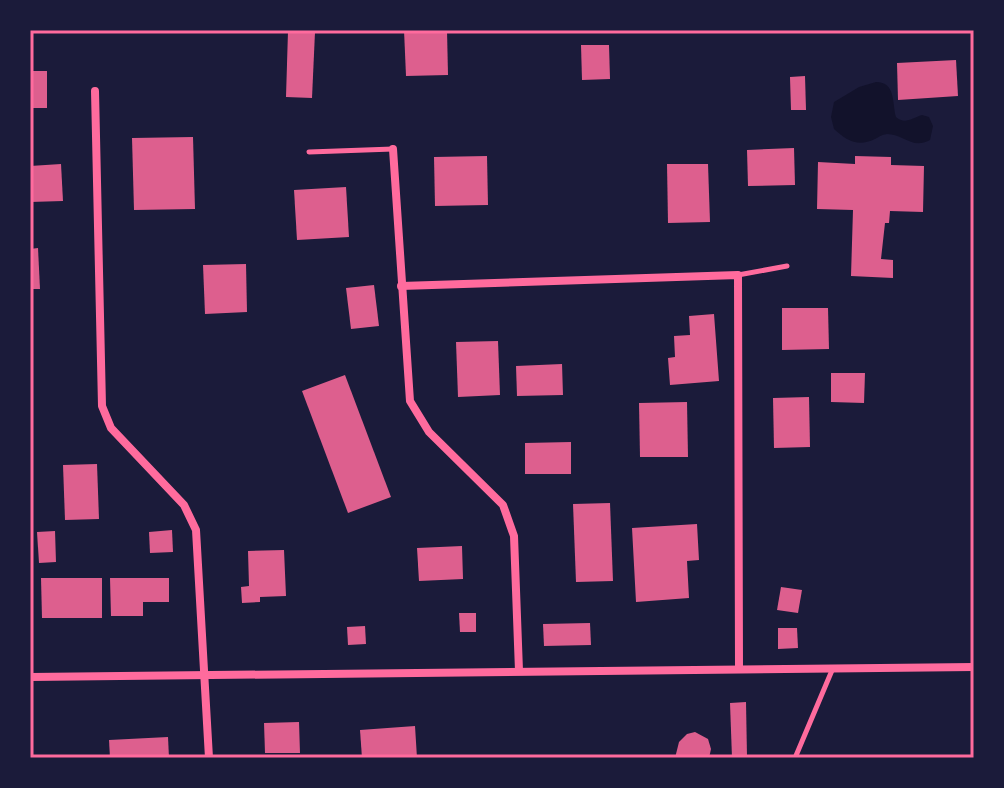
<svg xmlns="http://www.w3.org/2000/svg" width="1004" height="788" font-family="Roboto,sans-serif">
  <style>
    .water { fill: #12122b }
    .building { fill: #dd5f8e }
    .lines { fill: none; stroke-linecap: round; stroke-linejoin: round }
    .service { stroke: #ff6b9d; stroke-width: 5 }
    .minor { stroke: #ff6b9d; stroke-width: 8 }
    .neatline { fill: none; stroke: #ff6b9d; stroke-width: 3 }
  </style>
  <rect width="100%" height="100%" fill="#1b1b3a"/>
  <path class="water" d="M876 82C896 82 892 103 896 117 905 125 912 118 922 115L929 117 933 126 930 140C912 150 904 134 887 134 881 135 881 136 875 139 858 147 847 141 834 129L831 117 834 102 859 87Z"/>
  <g class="building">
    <polygon points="404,30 447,30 448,75 406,76"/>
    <polygon points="288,31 315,32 312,98 286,97"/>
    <polygon points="581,45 609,45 610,79 582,80"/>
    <polygon points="956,60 958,96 898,100 897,63"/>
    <rect x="30" y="71" width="17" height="37"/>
    <polygon points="805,76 806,110 791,110 790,77"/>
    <polygon points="193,137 195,209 134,210 132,138"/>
    <polygon points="794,148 795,185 748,186 747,150"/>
    <polygon points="487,156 488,205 435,206 434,157"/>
    <polygon points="855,156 891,157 891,165 924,166 923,212 890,211 889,223 885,223 881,259 893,260 893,278 851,276 853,210 817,209 818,162 855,164"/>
    <polygon points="61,164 63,201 30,202 30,166"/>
    <polygon points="667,164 708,164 710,222 668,223"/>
    <polygon points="346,187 349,237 297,240 294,190"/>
    <polygon points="38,248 40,289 30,289 30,249"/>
    <polygon points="246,264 247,312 205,314 203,265"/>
    <polygon points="374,285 379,326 351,329 346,288"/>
    <polygon points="782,308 828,308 829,349 782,350"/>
    <polygon points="714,314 719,381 670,385 668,358 675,357 674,336 690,335 689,316"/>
    <polygon points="498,341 500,395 458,397 456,342"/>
    <polygon points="562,364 563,395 517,396 516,366"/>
    <polygon points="831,373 865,373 864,403 831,402"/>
    <polygon points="345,375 391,497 348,513 302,391"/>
    <polygon points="809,397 810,447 774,448 773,398"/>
    <polygon points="687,402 688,457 640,457 639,403"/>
    <polygon points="571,442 571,474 525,474 525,443"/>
    <polygon points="97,464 99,519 65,520 63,465"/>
    <polygon points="610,503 613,581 576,582 573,504"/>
    <polygon points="697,524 699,560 687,561 689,598 636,602 632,528"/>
    <polygon points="172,530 173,552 150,553 149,532"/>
    <polygon points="55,531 56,562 39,563 37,532"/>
    <polygon points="462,546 463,579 419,581 417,548"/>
    <polygon points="284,550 286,596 260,597 260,602 242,603 241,587 249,586 248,551"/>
    <polygon points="41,578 102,578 102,618 42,618"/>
    <polygon points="110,578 169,578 169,602 143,602 143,616 111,616"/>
    <polygon points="781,587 802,590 798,613 777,610"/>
    <polygon points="459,613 476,613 476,632 460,632"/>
    <polygon points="590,623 591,645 544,646 543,624"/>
    <polygon points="365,626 366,644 348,645 347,627"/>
    <polygon points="778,628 797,628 798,648 778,649"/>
    <polygon points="746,702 747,757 732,758 730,703"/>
    <polygon points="299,722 300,753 265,753 264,723"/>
    <polygon points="415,726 417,758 362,758 360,730"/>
    <polygon points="695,732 708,739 711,749 709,758 675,758 679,742 687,734"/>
    <polygon points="168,737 169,758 110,758 109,740"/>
  </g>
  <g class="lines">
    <g class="service">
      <polyline points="309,152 393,149"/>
      <polyline points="738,275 787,266"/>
      <polyline points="795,758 833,668"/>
    </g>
    <g class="minor">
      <polyline points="95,91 102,406 111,428 184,505 196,530 209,758"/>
      <polyline points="393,149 410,401 429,432 503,505 514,536 519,671"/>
      <polyline points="401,286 738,275 739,668"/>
      <polyline points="30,677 974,667"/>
    </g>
  </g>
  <rect width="1004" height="788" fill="none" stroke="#1b1b3a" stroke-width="64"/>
  <rect x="32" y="32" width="940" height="724" class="neatline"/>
</svg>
